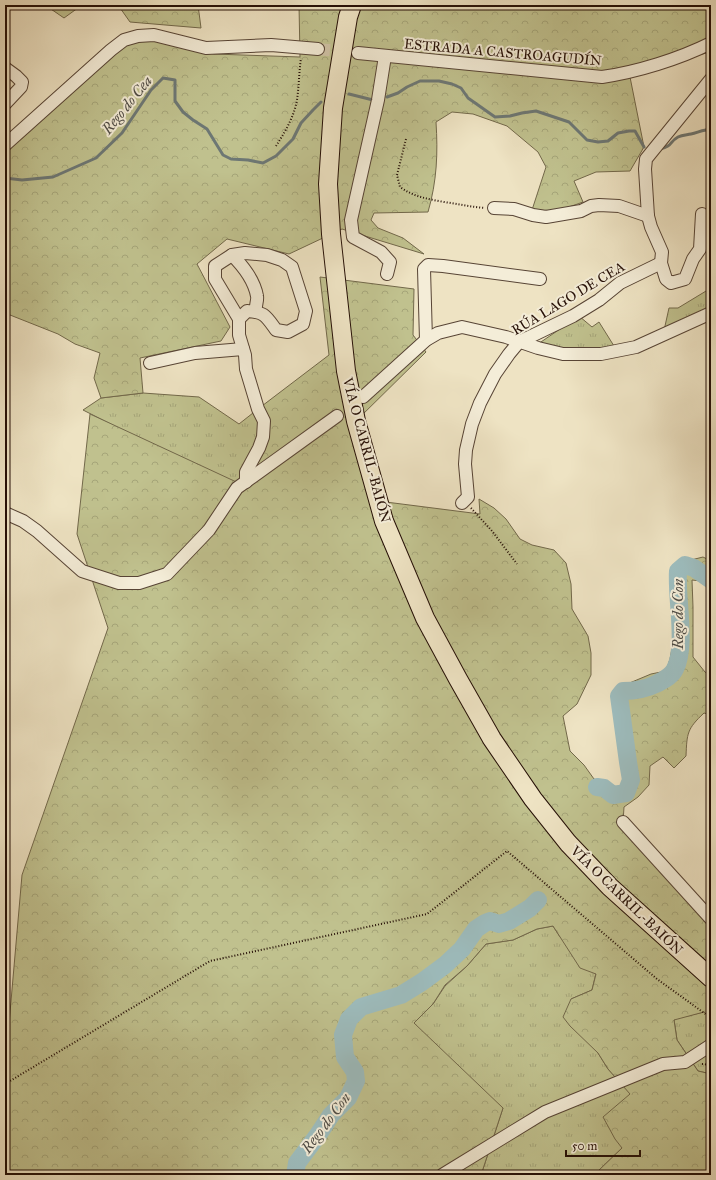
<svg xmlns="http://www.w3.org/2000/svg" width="716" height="1180" font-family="'IM FELL Great Primer',serif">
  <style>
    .grass { fill: url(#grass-tufts); stroke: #72684a }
    .forest { fill: url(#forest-crowns); stroke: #72684a }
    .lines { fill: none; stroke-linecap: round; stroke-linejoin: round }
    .stream { stroke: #6d7774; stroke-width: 3 }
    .river { stroke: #9dbcbd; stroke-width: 18 }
    .minor-tunnel { stroke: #d0c3a7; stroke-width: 12; stroke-dasharray: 12 6; stroke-linecap: butt }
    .minor-casing { stroke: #574435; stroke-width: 14 }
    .highway-casing { stroke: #250f06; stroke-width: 20 }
    .path { stroke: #250f06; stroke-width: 2; stroke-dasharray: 1 2; stroke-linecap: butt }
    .minor { stroke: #f4edd8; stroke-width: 12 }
    .highway { stroke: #eee3c3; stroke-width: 18 }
    .labels { text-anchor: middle; stroke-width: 4; stroke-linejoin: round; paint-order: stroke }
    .street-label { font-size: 14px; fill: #250f06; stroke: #f4edd8 }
    .water-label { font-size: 15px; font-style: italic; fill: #4f4c46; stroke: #f4edd8 }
  </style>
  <defs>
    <pattern id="grass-tufts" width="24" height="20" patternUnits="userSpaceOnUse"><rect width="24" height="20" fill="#c0c18e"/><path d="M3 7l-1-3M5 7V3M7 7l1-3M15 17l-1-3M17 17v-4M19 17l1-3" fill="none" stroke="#a5a579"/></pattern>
    <pattern id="forest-crowns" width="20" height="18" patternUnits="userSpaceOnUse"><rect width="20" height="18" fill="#c0c18e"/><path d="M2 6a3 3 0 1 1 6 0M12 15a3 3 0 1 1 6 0" fill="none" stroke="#a5a579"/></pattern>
  </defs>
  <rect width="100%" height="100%" fill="#eee3c3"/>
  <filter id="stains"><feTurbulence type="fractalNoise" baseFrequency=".005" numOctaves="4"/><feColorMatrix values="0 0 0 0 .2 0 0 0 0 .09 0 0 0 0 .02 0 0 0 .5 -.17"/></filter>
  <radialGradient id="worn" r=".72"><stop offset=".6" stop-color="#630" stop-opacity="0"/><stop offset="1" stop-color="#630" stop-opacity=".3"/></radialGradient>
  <g class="grass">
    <polygon points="711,288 711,313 663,335 669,308 678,308"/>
    <polygon points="579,316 592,327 599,322 614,346 563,354 538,344"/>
    <polygon points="143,393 199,397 239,424 258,409 264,421 237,488 83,410 101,398"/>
    <polygon points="553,926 560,937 596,973 592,990 571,999 598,1053 608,1069 631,1094 622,1148 596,1173 589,1175 481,1175 503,1108 407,1030 433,1004 445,986 467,966 486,944 513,940 537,929"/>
    <polygon points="704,1012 711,1018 711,1074 698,1071 677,1040 674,1019"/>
  </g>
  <g class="forest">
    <polygon points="45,5 82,5 64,18"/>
    <polygon points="118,5 198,5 201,28 130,22"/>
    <path d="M299 5H711V52L620 73 629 72 644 147 630 171 596 172 574 181 583 202C567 208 549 214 532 210L546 167 538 152 507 126 473 114 452 112 436 122C438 153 437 181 428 212L374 213 371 220 378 228 403 238 424 254 342 229 289 254 227 239 197 264 230 327 221 341 140 358 143 393 101 398 94 378 100 353 75 344 58 334 5 313V145L111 50 138 36 214 54 300 57Z"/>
    <path d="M320 277 414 289 413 335 426 352 356 421 378 501 480 514 479 499 494 508 506 519 520 539 532 545 554 550 566 563 571 584 572 609 588 636 591 653V675L577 704 563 716 570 751 584 765 594 779 610 787 621 789 625 778 615 697 620 687 651 674 666 671 670 659 674 638 670 577 675 564 703 557 711 561V591L701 581 692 580 693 607V657L705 672 711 676V715L704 713C687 729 687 733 686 756L674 768 663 757 650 766 649 785 638 797 624 807 623 822 711 919V1018L704 1012 674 1020 677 1040 698 1071 711 1074V1175H589L596 1173 622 1148 615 1139 603 1117 630 1094 608 1069 598 1053 570 1026 563 1017 571 999 592 990 596 974 580 968 553 926 537 929 513 940 486 944 467 966 445 985 433 1004 414 1023 503 1108 481 1175H5V1070L22 875 108 628 77 534 90 414 245 486 259 448 258 409 329 355Z"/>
  </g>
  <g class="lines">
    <g class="stream">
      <polyline points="349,94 373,100"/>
      <polyline points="387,97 398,93 407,87 420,81 439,81 452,84 461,88 468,98 495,117 510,116 522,113 536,111 569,122 587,140 598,142 608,141 618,133 629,131 635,131 644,147"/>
      <path d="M660 149C673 146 669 142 678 137 682 135 686 135 691 134 697 133 699 131 706 130L711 125"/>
      <polyline points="5,178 22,180 53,177 96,158 122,133 151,90 163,78 175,80 175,101 183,112 193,120 207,129 223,155 231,159 248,160 263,163 276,156 293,139 301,123 313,110 321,102"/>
    </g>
    <g class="river">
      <path d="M597 787 604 788 613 795 626 793 631 780 628 762 619 696 623 691C635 691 646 689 656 684 663 680 671 677 675 669 687 645 676 599 678 571L685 565 694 568 711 580"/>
      <polyline points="295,1175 297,1163 318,1135 331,1115 348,1098 356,1081 355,1072 345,1057 343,1035 349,1019 361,1007 401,995 422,982 445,965 462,949 476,929 485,923 490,921 499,924 509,921 530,908 538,900"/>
    </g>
    <polyline class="minor-tunnel" points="318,49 349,52"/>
    <g class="minor-casing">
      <g id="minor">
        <path d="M358 53 602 77C637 72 679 59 711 43"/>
        <polyline points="385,56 378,100 351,220 353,237 381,252 390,262 387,274"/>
        <polyline points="5,68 16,76 22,82 21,87 5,104"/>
        <polyline points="5,145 111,50 124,40 138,36 154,35 206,48 271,45 318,49"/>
        <polyline points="494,208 514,209 533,215 546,217 581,211 591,206 599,205 619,206 648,216"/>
        <polyline points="702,214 700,249 693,259 685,279 671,283 666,279 661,263 662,252 651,227 648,216 645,169 646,159 711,79"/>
        <path d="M232 255C243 266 254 279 257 296 258 300 255 306 256 311"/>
        <path d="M239 319 215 279V266L232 255 245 253 267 255 282 260 292 267 306 311 303 324 288 332 276 330C266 316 265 312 247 311L239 319V335L245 355 246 369 258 409 264 421 263 437 259 448 246 472V482"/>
        <polyline points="426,340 424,269 428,265 443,266 540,279"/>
        <polyline points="150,363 195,353 243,349"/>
        <polyline points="363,397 426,340 438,333 462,327 506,337 538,348 563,354 601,354 636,347 711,313"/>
        <polyline points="462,503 468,497 465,464 466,450 472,424 480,403 495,374 509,354 519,342 573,316 599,300 620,283 661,263"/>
        <polyline points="5,513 23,521 37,531 82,571 119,583 139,583 167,574 209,530 237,488 337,416"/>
        <polyline points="623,822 711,919"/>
        <polyline points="442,1175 545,1112 663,1064 685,1062 711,1045"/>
      </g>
    </g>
    <g class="highway-casing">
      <polyline id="highway" points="352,5 348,17 333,108 328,184 331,234 346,371 356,421 384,521 425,618 458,679 492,739 533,799 568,843 610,887 711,978"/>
    </g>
    <g class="path">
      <path d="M406 139 397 175 400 187C414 197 428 199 444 202 458 204 471 207 485 208"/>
      <path d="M276 146C285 132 294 117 297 100 299 86 299 72 301 58"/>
      <polyline points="471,508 492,531 517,564"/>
      <polyline points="702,1064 711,1065"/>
      <polyline points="5,1084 210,961 427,914 507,851 657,979 711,1018"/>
    </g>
    <use href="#minor" class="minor"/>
    <use href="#highway" class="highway"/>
  </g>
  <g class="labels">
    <g class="street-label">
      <text transform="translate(503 52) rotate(5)" y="5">ESTRADA A CASTROAGUDÍN</text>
      <text transform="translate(568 298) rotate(-31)" y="5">RÚA LAGO DE CEA</text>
      <text transform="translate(367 450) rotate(75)" y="5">VÍA O CARRIL-BAIÓN</text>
      <text transform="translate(627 900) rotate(44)" y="5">VÍA O CARRIL-BAIÓN</text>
    </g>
    <g class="water-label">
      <text transform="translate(127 105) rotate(-51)" y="5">Rego do Cea</text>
      <text transform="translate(678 614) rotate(-90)" y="5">Rego do Con</text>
      <text transform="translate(326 1123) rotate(-53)" y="5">Rego do Con</text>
    </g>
  </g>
  <rect width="716" height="1180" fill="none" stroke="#eee3c3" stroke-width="20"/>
  <rect x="6" y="6" width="704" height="1168" fill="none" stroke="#250f06" stroke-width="2"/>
  <rect x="10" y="10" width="696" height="1160" fill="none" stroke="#250f06"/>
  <path d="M566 1150v6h74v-6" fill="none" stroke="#250f06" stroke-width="2"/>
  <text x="572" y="1150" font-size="12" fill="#250f06" stroke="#f4edd8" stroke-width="3" paint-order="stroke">50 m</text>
  <rect width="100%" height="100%" filter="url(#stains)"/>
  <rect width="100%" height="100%" fill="url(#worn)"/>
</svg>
